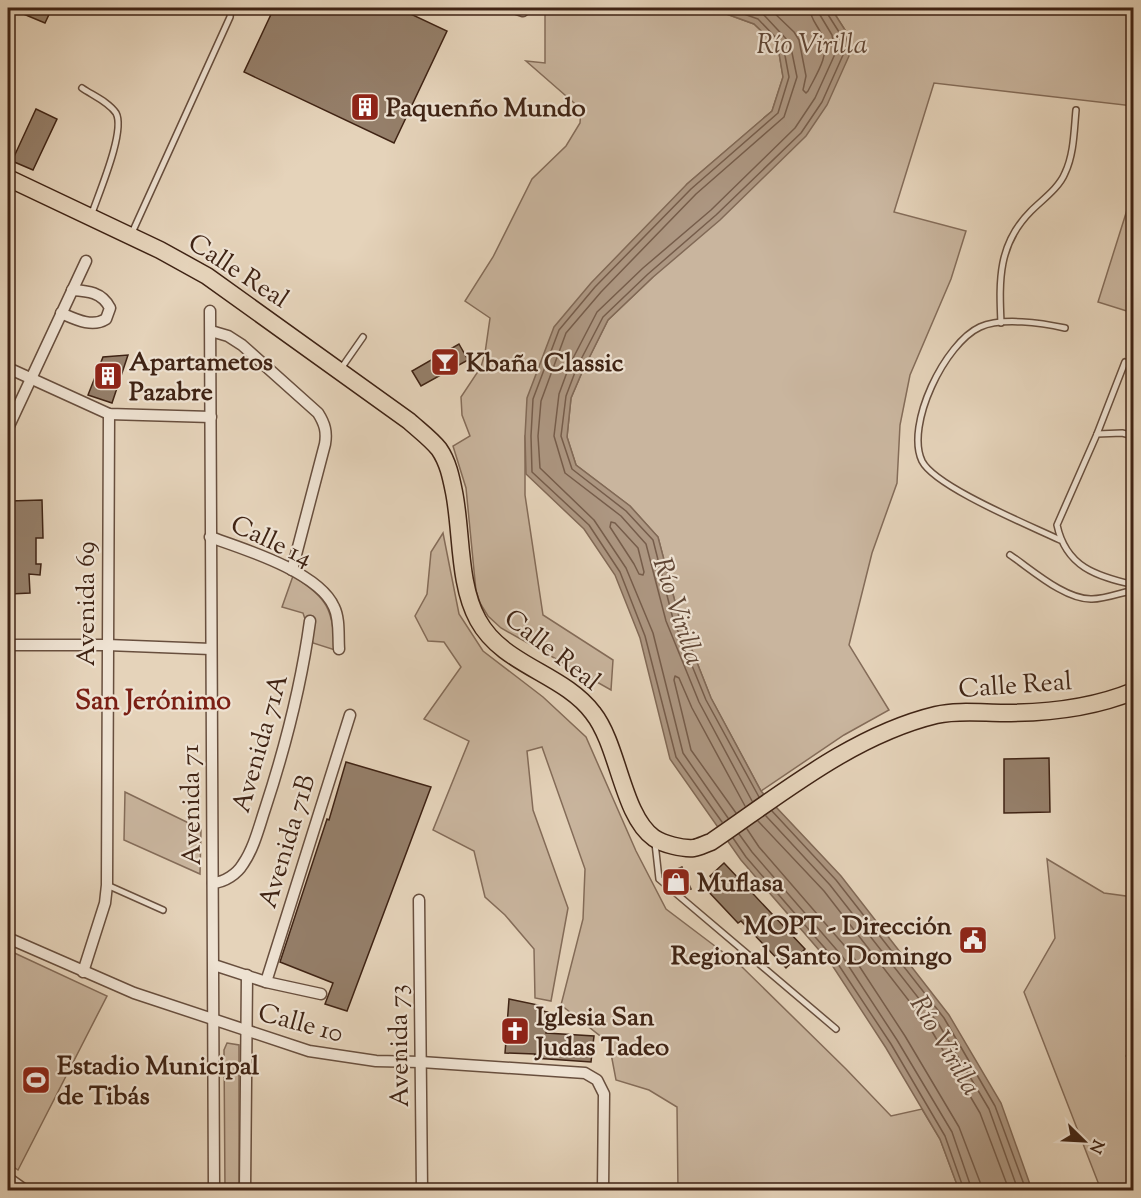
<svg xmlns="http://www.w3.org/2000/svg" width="1141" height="1198" font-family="'Sorts Mill Goudy',serif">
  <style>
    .green { fill: #c9b59e; stroke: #846c59; stroke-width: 1.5 }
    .water { fill: #ad9782; stroke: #816956; stroke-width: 1.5 }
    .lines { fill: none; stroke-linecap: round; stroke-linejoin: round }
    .shore { stroke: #765d4b; stroke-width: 1.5 }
    .building { fill: #957f6a; stroke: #3f2314; stroke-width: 1.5 }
    .service-casing { stroke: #684f3e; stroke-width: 8 }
    .minor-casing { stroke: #684f3e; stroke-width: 13 }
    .primary-casing { stroke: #3f2314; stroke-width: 19 }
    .service { stroke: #eee2d2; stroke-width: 5 }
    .minor { stroke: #eee2d2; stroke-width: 10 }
    .primary { stroke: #e5d3ba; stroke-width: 16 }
    .labels { text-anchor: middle; stroke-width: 4.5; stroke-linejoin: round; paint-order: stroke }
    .poi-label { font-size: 26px; font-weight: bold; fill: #3f2314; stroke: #eee2d2; text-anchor: start }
    .street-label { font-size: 26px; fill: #3f2314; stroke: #eee2d2 }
    .water-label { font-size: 27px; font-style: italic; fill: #604635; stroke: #eee2d2 }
    .neighbourhood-label { font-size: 27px; font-weight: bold; fill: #7a1f14; stroke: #eee2d2 }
  </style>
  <rect width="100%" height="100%" fill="#e5d3ba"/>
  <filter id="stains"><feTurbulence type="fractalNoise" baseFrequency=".00333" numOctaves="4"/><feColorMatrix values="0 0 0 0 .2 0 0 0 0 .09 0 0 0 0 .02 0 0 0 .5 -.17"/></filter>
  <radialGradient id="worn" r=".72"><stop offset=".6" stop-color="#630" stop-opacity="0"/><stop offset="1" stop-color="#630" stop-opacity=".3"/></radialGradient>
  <g class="green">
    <polygon points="545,8 710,8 754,24 778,47 783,77 772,111 687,184 525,436 525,495 543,615 613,660 611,690 501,628 488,616 480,603 476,591 466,488 453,446 470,436 462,415 461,397 481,367 485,353 490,318 465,301 493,257 532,179 566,146 580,123 581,109 526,61 545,63"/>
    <polygon points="831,8 1133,8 1133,106 934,83 894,212 966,231 951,279 910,375 900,425 897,483 872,553 849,645 889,710 844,735 761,791 711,698 679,617 658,537 630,506 576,465 567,437 571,398 583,370 608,320 652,278 845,30"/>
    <polygon points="1133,191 1133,313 1098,302"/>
    <polygon points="443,533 459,614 483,651 543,697 586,737 636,851 666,909 740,965 846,1069 891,1116 922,1109 940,1139 959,1190 678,1190 677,1107 649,1090 616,1080 609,1043 561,1005 583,919 585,869 542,747 527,751 533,810 568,908 551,1001 535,998 534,949 505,915 485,897 474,851 433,830 469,741 424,719 461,667 444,642 428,641 415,616 427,594 431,552"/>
    <path d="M293 576C329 600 332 608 335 650L313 643 303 613 282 607Z"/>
    <polygon points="125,792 201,829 200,874 124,840"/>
    <polygon points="1047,859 1104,893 1133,897 1133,1040 1126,1056 1133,1058 1133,1190 1101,1190 1024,992 1055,938"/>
    <polygon points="8,950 107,996 18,1170 8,1163"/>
    <polygon points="227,1043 239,1045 239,1190 225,1190 224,1050"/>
  </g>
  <polygon class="water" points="710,8 831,8 845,30 849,56 827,105 806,136 720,220 652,278 608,320 583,370 571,398 567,437 576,465 630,506 658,537 679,617 711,698 761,791 841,876 949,1015 1001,1103 1032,1190 959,1190 940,1139 886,1048 832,965 741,860 670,759 640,638 615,575 584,529 526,474 525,436 527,398 554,327 591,283 687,184 772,111 783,77 778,47 754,24"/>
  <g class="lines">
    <g class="shore">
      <path d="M769 8 794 32 799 40 806 76 803 90 806 93 808 91C816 75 830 55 823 38 819 26 810 20 810 8"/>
      <polygon points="611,522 615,523 638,548 644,572 643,575 639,574 634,564 610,527"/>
      <polyline points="759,797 706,700 673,619 653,540 626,511 572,469 561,436 566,396 577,367 603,317 648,274 716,215 801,133 822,102 843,55 839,32 827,13 826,8"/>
      <polyline points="752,801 699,702 666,621 646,544 621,516 565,473 554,436 559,394 570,364 597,312 643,268 711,210 795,128 815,98 835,54 832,35 820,15 819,8"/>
      <polyline points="772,811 836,880 944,1018 995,1106 1026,1190"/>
      <polyline points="736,813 691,750 674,680 675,676 679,678 692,708 745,806"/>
      <polyline points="766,816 830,885 938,1023 989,1109 1018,1190"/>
      <polyline points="728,818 683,753 653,633 626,568 594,520 540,468 538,436 541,401 566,333 601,292 696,194 784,117 797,77 790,43 763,14 749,8"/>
      <polyline points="758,821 824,891 930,1028 980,1113 1009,1190"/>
      <polyline points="722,822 676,757 645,636 620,572 589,525 532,472 531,436 533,399 559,330 595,287 691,189 778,113 789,77 783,45 758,19 727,8"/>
      <polyline points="747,829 759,847 850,952 905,1036 959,1127 980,1182 981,1190"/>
      <polyline points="739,834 752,852 842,956 897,1040 952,1132 972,1190"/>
      <polyline points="733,838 746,857 836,961 891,1044 945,1136 964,1190"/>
    </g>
  </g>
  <g class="building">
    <polygon points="9,8 52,8 45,23"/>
    <polygon points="274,8 398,8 447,31 394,143 244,72"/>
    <polygon points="36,109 57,119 33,170 12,161"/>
    <polygon points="459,344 468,360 421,386 412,371"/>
    <polygon points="128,355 112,403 88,395 103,357"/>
    <polygon points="42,500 43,538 36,538 36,564 41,564 40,575 29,574 30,593 10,594 10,501"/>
    <polygon points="1049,758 1050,812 1004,813 1004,759"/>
    <polygon points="346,762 431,787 347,1011 325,1004 333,983 280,962 327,819 329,820"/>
    <polygon points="724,863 805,949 786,968 741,921 738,923 706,889 714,881 710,876"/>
    <polygon points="682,867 691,889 682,892 663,875"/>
    <polygon points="509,999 538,1005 537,1010 548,1012 546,1033 594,1036 591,1062 534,1058 535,1054 505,1053"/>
  </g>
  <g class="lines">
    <g class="service-casing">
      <g id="service">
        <path d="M82 88C92 95 109 102 116 113 126 131 98 195 91 216"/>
        <polyline points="131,235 230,17 231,8"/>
        <path d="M1001 323C999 280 998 244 1031 211 1042 200 1059 188 1065 173 1074 154 1074 131 1076 110"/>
        <polyline points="340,370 363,337"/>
        <polyline points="1097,434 1125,362"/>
        <path d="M1134 436 1122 433 1097 434 1057 525C1066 567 1096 576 1134 585"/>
        <path d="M1060 540C1031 526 935 487 922 461 905 425 945 343 980 327 1002 317 1042 323 1065 328"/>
        <path d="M1010 555C1031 569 1065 600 1092 599 1105 599 1120 593 1134 590"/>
        <polyline points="655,843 659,879 836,1029"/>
        <polyline points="107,885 163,910"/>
      </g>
    </g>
    <g class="minor-casing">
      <g id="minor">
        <polyline points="514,8 523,11"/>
        <polyline points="210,311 214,1190"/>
        <path d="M61 313C75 319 92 328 106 319L110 308C102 292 88 291 72 290"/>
        <path d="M211 331 228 336 242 345 318 413C325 424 327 432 325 444L292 570"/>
        <polyline points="8,368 109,414 211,417"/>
        <polyline points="8,428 86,261"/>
        <path d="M210 537C244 549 319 572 334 607 340 619 338 636 339 649"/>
        <polyline points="8,645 107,645 211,649"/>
        <path d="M213 883C225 882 237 874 243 864 254 848 259 827 265 809 286 745 301 687 310 621"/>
        <polyline points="419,900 422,1190"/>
        <polyline points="8,938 134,993 309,1051 376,1061 421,1062 585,1073 597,1080 604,1094 603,1190"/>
        <polyline points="214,965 266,982 321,994"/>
        <polyline points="83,972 105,903 107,885 109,414"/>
        <polyline points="266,982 350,715"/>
        <polyline points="8,1178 25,1190"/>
        <polyline points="245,1190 247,975"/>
      </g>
    </g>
    <g class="primary-casing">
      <path id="primary" d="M8 178 160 250 207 276 409 421C419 430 431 439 439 449 448 462 451 477 454 492 462 532 458 584 478 620 503 666 563 673 593 713 619 746 622 815 654 838 663 844 682 849 694 848 699 847 705 844 711 842 780 795 853 735 936 715 957 710 983 713 1004 713 1048 713 1093 708 1134 691"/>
    </g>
    <use href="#service" class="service"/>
    <use href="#minor" class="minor"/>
    <use href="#primary" class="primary"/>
  </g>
  <defs>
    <g id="building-square" transform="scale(1.5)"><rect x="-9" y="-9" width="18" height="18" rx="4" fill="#8f2418" stroke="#eee2d2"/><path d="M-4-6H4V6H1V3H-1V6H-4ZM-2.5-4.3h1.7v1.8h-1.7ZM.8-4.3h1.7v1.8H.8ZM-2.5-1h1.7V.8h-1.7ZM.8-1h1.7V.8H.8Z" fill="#fff"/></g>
    <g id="bar-square" transform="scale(1.5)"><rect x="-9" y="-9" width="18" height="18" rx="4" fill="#8f2418" stroke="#eee2d2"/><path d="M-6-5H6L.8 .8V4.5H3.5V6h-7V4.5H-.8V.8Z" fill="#fff"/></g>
    <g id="shop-square" transform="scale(1.5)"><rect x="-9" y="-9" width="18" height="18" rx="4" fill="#8f2418" stroke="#eee2d2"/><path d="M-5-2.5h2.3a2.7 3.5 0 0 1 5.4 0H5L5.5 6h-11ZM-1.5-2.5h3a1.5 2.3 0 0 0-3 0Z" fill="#fff"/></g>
    <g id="civic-square" transform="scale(1.5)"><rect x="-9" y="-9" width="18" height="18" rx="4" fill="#8f2418" stroke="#eee2d2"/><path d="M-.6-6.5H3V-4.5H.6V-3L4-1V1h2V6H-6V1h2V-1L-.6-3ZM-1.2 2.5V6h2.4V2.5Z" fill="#fff"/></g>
    <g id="church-square" transform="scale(1.5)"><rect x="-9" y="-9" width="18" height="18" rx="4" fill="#8f2418" stroke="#eee2d2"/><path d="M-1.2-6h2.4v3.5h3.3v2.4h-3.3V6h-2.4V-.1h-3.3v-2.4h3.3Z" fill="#fff"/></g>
    <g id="stadium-square" transform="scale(1.5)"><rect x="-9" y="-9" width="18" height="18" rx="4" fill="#8f2418" stroke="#eee2d2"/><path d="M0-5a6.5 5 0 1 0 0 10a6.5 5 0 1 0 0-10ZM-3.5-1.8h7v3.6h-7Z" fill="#fff"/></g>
  </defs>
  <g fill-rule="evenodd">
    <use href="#building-square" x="365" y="107"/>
    <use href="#bar-square" x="445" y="362"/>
    <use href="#building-square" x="108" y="376"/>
    <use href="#shop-square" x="676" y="882"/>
    <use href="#civic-square" x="973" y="940"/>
    <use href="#church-square" x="515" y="1031"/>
    <use href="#stadium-square" x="36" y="1080"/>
  </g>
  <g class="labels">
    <g class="poi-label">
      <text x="386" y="116">Paquenño Mundo</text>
      <text x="129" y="370">Apartametos<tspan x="129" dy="30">Pazabre</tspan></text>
      <text x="466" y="371">Kbaña Classic</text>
      <text x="697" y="891">Muflasa</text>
      <text x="952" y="934" text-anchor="end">MOPT - Dirección<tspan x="952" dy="30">Regional Santo Domingo</tspan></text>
      <text x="536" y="1025">Iglesia San<tspan x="536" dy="30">Judas Tadeo</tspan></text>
      <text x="57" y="1074">Estadio Municipal<tspan x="57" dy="30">de Tibás</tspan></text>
    </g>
    <g class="street-label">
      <text transform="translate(239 270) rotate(33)" y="9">Calle Real</text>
      <text transform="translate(272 540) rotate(25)" y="9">Calle 14</text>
      <text transform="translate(85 604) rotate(-90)" y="9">Avenida 69</text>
      <text transform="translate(553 649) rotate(38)" y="9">Calle Real</text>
      <text transform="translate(1015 684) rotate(-4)" y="9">Calle Real</text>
      <text transform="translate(259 743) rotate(-74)" y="9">Avenida 71A</text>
      <text transform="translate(190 805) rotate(-91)" y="9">Avenida 71</text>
      <text transform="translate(286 841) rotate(-73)" y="9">Avenida 71B</text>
      <text transform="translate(301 1022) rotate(15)" y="9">Calle 10</text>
      <text transform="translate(398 1046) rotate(-91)" y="9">Avenida 73</text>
    </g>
    <g class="water-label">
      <text x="812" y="53">Río Virilla</text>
      <text transform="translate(679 611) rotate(72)" y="9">Río Virilla</text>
      <text transform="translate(946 1045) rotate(59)" y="9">Río Virilla</text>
    </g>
    <g class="neighbourhood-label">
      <text x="153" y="709">San Jerónimo</text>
    </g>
  </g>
  <rect width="1141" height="1198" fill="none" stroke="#e5d3ba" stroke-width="30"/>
  <rect x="9" y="9" width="1123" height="1180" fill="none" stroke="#3f2314" stroke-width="3"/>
  <rect x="15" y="15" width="1111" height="1168" fill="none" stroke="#3f2314" stroke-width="1.5"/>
  <g transform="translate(1084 1141) rotate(114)" stroke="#eee2d2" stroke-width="4.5" paint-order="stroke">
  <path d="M0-4.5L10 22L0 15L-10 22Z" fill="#3f2314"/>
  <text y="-9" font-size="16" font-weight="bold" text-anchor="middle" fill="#3f2314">N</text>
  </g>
  <rect width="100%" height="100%" filter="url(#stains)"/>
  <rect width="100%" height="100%" fill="url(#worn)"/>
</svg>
